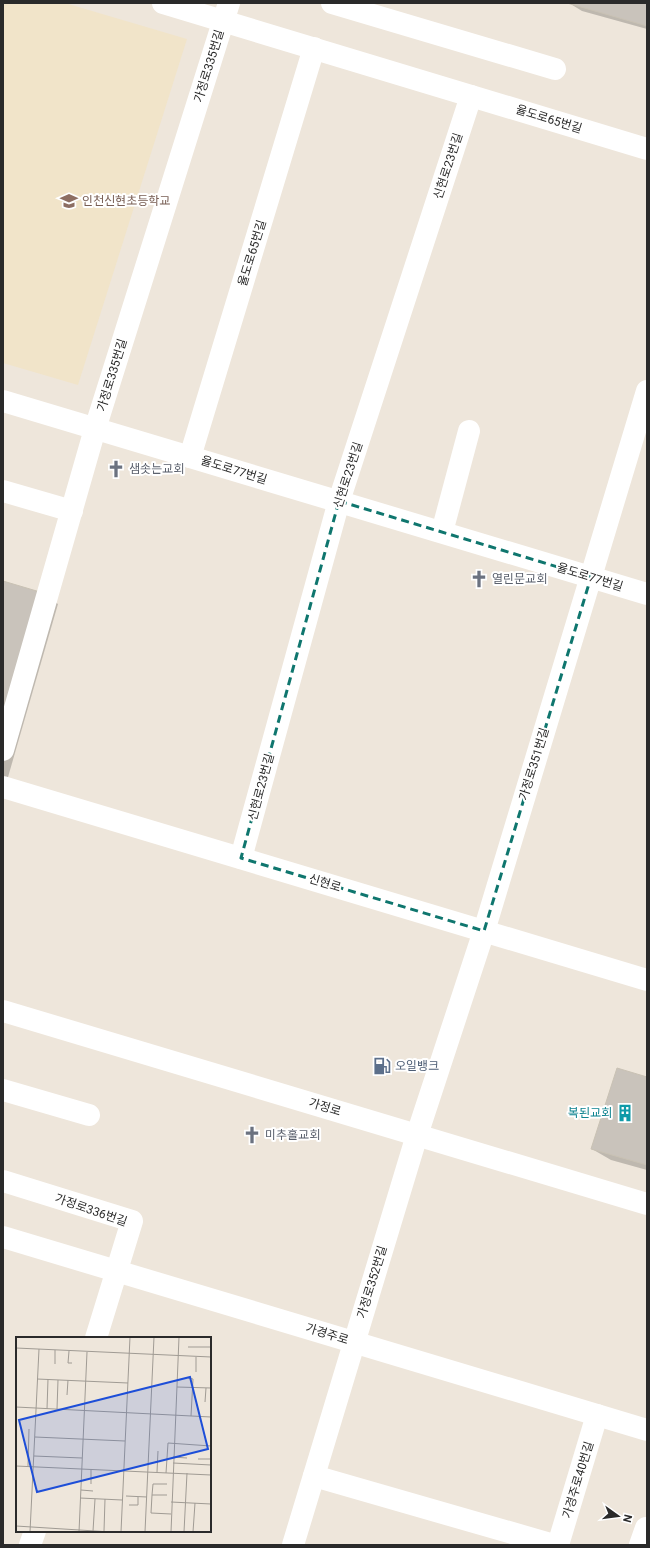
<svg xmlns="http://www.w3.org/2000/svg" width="650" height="1548" font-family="Roboto,'Noto Sans KR',sans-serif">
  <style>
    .education { fill: #f1e4c9 }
    .shadow { fill: #0003 }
    .building { fill: #c9c3bb; stroke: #c9c2b4 }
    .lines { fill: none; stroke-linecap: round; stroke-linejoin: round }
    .minor { stroke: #fff; stroke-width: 22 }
    .marked { fill: none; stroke: #0f766e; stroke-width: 3; stroke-dasharray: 8 5; stroke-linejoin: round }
    .labels { text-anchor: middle; stroke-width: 4; stroke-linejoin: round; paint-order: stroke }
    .street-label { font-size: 12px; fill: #2a2a2a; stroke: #fff }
    .education-label { font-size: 12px; fill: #785e54; stroke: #fff; text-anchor: start }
    .worship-label { font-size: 12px; fill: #5b616d; stroke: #fff; text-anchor: start }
    .service-label { font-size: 12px; fill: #4e5e75; stroke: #fff; text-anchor: start }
    .culture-label { font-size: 12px; fill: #0d838f; stroke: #fff; text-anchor: end }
    .inset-road { fill: none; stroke: #a09b94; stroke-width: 1 }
    .view { fill: #1d4ed8; fill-opacity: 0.15; stroke: #1d4ed8; stroke-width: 2 }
    .inset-edge { fill: none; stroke: #2a2a2a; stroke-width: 2 }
  </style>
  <rect width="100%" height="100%" fill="#eee6db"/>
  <polygon class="education" points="3,3 65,3 187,39 78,385 3,363"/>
  <g class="shadow">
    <polygon points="569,3 647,3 647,29 582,11"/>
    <polygon points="3,582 40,593 58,604 6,784 3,783"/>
    <polygon points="647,1078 647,1170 611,1160 592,1149"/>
  </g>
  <g class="building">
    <polygon points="567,3 647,3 647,26"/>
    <polygon points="3,581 40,592 3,721"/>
    <polygon points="617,1068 647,1077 647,1165 591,1149"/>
  </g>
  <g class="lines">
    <g class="minor">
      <polyline points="163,3 647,149"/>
      <polyline points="332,3 555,69"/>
      <polyline points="3,401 647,594"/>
      <polyline points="190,457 314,48"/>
      <polyline points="3,491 72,511"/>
      <polyline points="442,532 469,431"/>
      <polyline points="3,750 95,429 229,3"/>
      <polyline points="3,787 647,980"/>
      <polyline points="241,858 339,501 471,96"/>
      <polyline points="3,1011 647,1204"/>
      <polyline points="3,1090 89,1115"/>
      <polyline points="3,1181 132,1221 96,1338"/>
      <polyline points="3,1237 647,1430"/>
      <polyline points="314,1476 554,1545"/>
      <polyline points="30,1545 35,1531"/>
      <polyline points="293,1545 417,1135 484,931 647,391"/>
      <polyline points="558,1545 597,1415"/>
      <polyline points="640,1545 646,1528"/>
    </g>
  </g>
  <path class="marked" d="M339 501 591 577 484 931 241 858Z"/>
  <defs>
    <g id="school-bare" transform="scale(1.38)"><path d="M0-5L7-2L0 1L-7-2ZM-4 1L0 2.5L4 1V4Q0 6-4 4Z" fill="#8d6e63" stroke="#fff" stroke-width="2.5" paint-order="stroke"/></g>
    <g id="church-bare" transform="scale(1.38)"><path d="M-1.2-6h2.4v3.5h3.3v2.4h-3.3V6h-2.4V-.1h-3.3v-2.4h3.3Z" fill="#6b7280" stroke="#fff" stroke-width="2.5" paint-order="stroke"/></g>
    <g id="fuel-bare" transform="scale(1.38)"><path d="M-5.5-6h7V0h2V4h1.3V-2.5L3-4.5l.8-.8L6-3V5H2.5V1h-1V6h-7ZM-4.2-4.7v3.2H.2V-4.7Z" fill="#5c6f8a" stroke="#fff" stroke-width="2.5" paint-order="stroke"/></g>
    <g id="building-bare" transform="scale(1.38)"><path d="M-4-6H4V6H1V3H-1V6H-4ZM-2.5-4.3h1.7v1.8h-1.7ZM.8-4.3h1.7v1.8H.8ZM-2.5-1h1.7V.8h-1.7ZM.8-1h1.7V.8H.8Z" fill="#0f9aa8" stroke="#fff" stroke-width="2.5" paint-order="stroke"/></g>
  </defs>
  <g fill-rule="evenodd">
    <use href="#school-bare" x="69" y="201"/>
    <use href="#church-bare" x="116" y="469"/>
    <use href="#church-bare" x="479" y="579"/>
    <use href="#fuel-bare" x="382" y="1066"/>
    <use href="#building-bare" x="625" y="1113"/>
    <use href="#church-bare" x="252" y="1135"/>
  </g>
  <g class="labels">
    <g class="street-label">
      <text transform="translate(209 66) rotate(-73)" y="4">가정로335번길</text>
      <text transform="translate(549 119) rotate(17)" y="4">율도로65번길</text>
      <text transform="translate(448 166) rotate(-72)" y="4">신현로23번길</text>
      <text transform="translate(252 253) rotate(-73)" y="4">율도로65번길</text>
      <text transform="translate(112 375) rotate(-73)" y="4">가정로335번길</text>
      <text transform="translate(234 470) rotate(17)" y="4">율도로77번길</text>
      <text transform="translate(348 475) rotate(-72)" y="4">신현로23번길</text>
      <text transform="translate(590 577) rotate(17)" y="4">율도로77번길</text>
      <text transform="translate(534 764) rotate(-73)" y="4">가정로351번길</text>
      <text transform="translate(261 787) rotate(-75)" y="4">신현로23번길</text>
      <text transform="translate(325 883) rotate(17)" y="4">신현로</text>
      <text transform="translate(325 1107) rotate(17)" y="4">가정로</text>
      <text transform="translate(91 1210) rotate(19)" y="4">가정로336번길</text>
      <text transform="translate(372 1282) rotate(-73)" y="4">가정로352번길</text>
      <text transform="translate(327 1334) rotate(17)" y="4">가경주로</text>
      <text transform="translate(578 1480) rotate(-73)" y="4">가경주로40번길</text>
    </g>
    <g class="education-label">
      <text x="82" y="205">인천신현초등학교</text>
    </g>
    <g class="worship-label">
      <text x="129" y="473">샘솟는교회</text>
      <text x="492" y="583">열린문교회</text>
      <text x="265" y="1139">미추홀교회</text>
    </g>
    <g class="service-label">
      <text x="395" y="1070">오일뱅크</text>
    </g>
    <g class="culture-label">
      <text x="612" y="1117">복된교회</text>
    </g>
  </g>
  <g transform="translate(16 1337)">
    <rect width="195" height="195" fill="#eee6db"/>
    <path class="inset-road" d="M172 10H195M0 11 195 20M53 14 52 26H56M39 27V13M180 35V20M172 41 177 42 175 79M21 42 112 46M161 50 195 51M51 58 52 43M189 65 190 51M0 70 195 80M31 72 32 42M41 72 42 43M19 100 109 104M18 119 66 121M157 120 171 121M182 122H195M157 126 195 128M0 129 195 138M12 129 13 92M141 135 142 114M150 136 152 106 195 109M75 147V133M65 153 77 154M136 158 137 147H151M151 158H136L135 176 155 177M110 159 131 160M64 161 106 163M155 165 195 167M113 168H122V160M0 189 95 195M77 194 79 162M88 194 89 162M14 195 23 12M63 195 71 15M105 195 114 0M129 195 138 0M155 195 163 0M168 195 171 136M177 195 179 166"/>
    <path class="view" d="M174 40 192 112 21 155 3 83Z"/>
    <rect width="195" height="195" class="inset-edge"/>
  </g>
  <rect width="650" height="1548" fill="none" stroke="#2a2a2a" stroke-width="8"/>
  <g transform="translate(618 1516) rotate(104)" stroke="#ffffff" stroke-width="3" paint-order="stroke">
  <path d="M0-3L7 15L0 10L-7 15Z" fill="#2a2a2a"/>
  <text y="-6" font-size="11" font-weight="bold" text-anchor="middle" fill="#2a2a2a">N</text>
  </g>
</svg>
